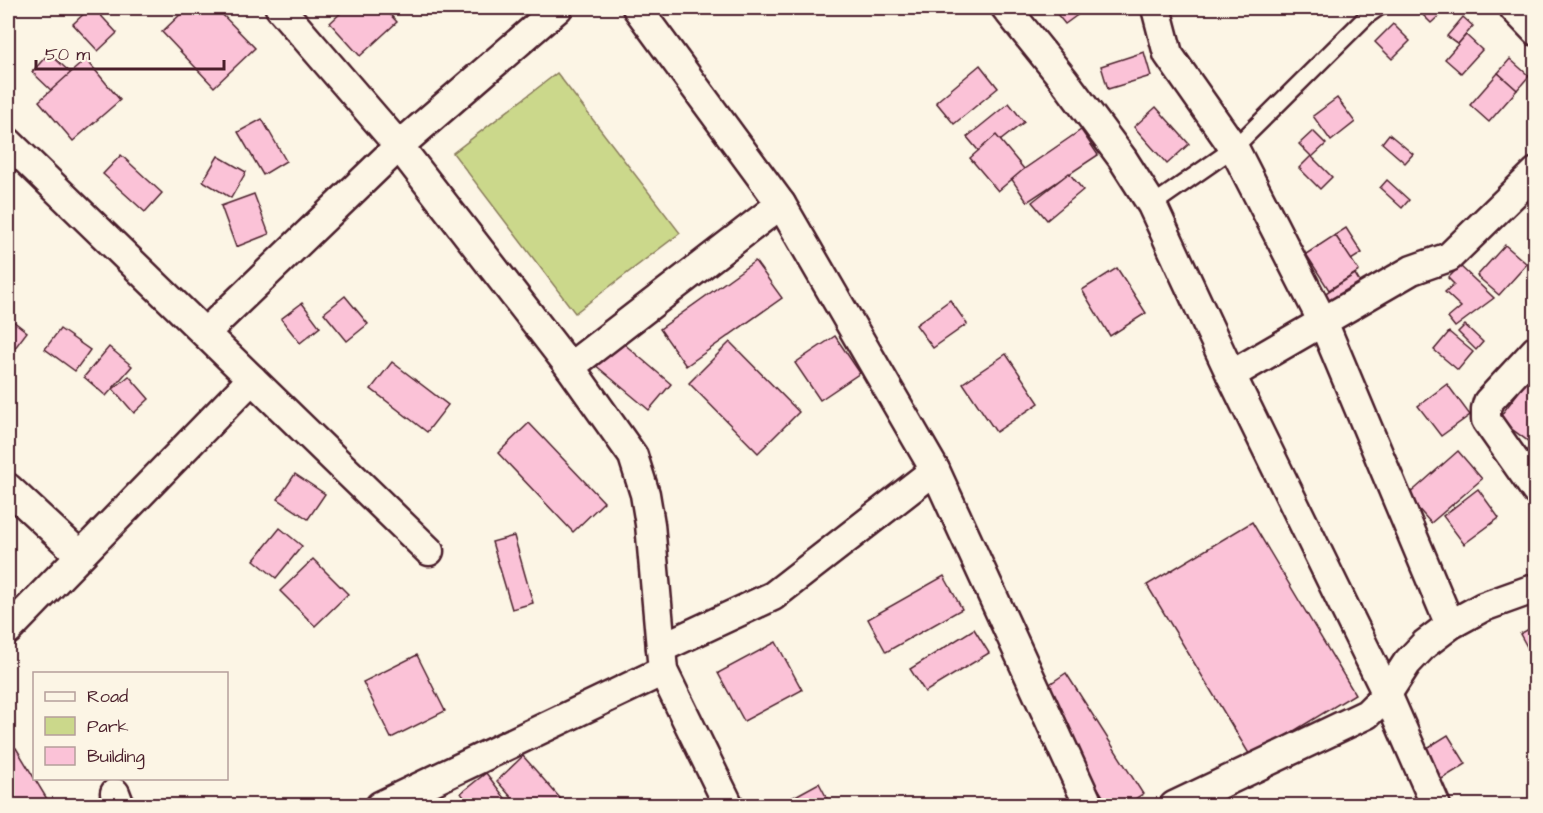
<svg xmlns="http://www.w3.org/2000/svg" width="1543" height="813" font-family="'Architects Daughter',sans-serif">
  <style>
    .green { fill: #cbd88b; stroke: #8a7c5b; stroke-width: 1.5 }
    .building { fill: #fbc2d7; stroke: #4a1f2b; stroke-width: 1.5 }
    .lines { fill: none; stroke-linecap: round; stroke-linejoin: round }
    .lane-casing { stroke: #4a1f2b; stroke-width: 20 }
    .street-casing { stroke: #4a1f2b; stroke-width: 33 }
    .lane { stroke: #fcf5e5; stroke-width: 15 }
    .street { stroke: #fcf5e5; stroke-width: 28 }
  </style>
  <rect width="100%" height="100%" fill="#fcf5e5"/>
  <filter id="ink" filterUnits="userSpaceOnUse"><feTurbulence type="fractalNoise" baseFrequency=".0167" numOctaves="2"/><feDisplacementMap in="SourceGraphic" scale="12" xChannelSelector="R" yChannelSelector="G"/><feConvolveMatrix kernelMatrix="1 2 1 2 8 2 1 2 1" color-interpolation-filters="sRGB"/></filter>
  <g filter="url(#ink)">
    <polygon class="green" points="557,73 680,233 575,313 453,153"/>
    <g class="building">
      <polygon points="90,8 94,8 117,33 98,51 73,24"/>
      <polygon points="187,8 216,8 255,48 214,87 162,32"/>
      <polygon points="346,8 384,8 397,22 360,56 330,23"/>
      <polygon points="1052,8 1087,8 1065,24"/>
      <polygon points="1421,8 1439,8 1443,12 1431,23 1418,10"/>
      <polygon points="1463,17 1473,26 1458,44 1447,36"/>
      <polygon points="1393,24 1410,41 1392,59 1375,42"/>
      <polygon points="1466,35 1482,50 1461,73 1445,59"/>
      <polygon points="1144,52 1151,76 1108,89 1101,66"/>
      <polygon points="49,53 73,75 55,94 32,72"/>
      <polygon points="86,59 120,100 73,141 39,101"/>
      <polygon points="1510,59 1529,76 1517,90 1498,73"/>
      <polygon points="980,65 998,88 954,124 936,102"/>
      <polygon points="1498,73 1517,90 1489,122 1470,105"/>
      <polygon points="1337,98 1355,122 1331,141 1313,116"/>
      <polygon points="1009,103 1024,122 982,155 967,137"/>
      <polygon points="1156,107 1189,144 1167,164 1134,127"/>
      <polygon points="262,119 286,161 263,175 238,132"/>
      <polygon points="1081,130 1098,155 1027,202 1011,178"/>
      <polygon points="1313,131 1326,144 1312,157 1299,144"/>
      <polygon points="1389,134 1413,154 1405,163 1382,143"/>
      <polygon points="996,135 1024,169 998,191 970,158"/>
      <polygon points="121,155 162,193 145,212 103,174"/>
      <polygon points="218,156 246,172 231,198 203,181"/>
      <polygon points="1311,156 1332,177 1320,189 1299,168"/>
      <polygon points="1069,173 1083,190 1047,220 1032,202"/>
      <polygon points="1387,180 1409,200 1402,208 1380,188"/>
      <polygon points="254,194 269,234 236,247 221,206"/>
      <polygon points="1346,228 1362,253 1351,260 1335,235"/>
      <polygon points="1335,235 1359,271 1329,290 1306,254"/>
      <polygon points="1505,245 1527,264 1499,295 1477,276"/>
      <polygon points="755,261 782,298 686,366 660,329"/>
      <polygon points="1460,266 1494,298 1455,327 1448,318 1461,307 1445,292 1454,284 1448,278"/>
      <polygon points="1117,268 1146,313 1110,336 1082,290"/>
      <polygon points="1355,274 1361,284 1332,304 1324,294"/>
      <polygon points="345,296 368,324 347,341 324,313"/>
      <polygon points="950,300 967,324 933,348 916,325"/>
      <polygon points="302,303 320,327 300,343 281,319"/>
      <polygon points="8,317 27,332 8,357"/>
      <polygon points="1465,325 1483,342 1476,350 1458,332"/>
      <polygon points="60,329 90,350 75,371 45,349"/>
      <polygon points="1449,332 1473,352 1458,370 1434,350"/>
      <polygon points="835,336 860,373 820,400 795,363"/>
      <polygon points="616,337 671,384 649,410 594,364"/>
      <polygon points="730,342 799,412 758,453 689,383"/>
      <polygon points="109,347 132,366 106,396 84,377"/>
      <polygon points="1006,354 1039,403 996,432 963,383"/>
      <polygon points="392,362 448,405 427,432 371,389"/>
      <polygon points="129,376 149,399 134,413 113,389"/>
      <polygon points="1530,377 1536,382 1536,447 1498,419"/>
      <polygon points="1447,384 1470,415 1441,436 1418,406"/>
      <polygon points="529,423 604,502 573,532 498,453"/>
      <polygon points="1458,451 1482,479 1431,523 1407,496"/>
      <polygon points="295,474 325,494 308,519 278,499"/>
      <polygon points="1478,489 1499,518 1464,544 1443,516"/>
      <polygon points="1252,522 1355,694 1251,757 1147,585"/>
      <polygon points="280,528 302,546 276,578 254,560"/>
      <polygon points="514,536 533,603 512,609 492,542"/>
      <polygon points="313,559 348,594 315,626 280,591"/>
      <polygon points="944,576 962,609 886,652 868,619"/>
      <polygon points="1536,625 1536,663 1520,634"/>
      <polygon points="974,629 989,653 925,692 910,669"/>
      <polygon points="776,642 802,690 744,721 718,673"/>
      <polygon points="417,655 445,711 391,738 363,682"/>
      <polygon points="1066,673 1143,794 1124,806 1109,806 1038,692"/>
      <polygon points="1448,735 1466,764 1437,782 1419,753"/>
      <polygon points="16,748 47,799 36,806 8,806 8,753"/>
      <polygon points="523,756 567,806 519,806 497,781"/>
      <polygon points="486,773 511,806 470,806 461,793"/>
      <polygon points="819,783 831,806 777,806"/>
    </g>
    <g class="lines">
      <g class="lane-casing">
        <polyline id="lane" points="1152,205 1234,148 1368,15 1378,8"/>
      </g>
      <g class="street-casing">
        <g id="street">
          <polyline points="280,8 399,146 570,367 633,456 645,494 650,524 663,671 729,806"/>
          <polyline points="637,8 781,204 935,470 1089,806"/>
          <polyline points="1006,8 1064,80 1122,158 1152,205 1231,375 1387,694 1436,806"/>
          <polyline points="1156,8 1168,54 1234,148 1323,322 1450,625"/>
          <polyline points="1514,8 1536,31"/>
          <polyline points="8,142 429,551"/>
          <polyline points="205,333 399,146 558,8"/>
          <polyline points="1536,350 1488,402 1486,409 1486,420 1536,491"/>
          <polyline points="570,367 781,204"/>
          <polyline points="1231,375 1412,270 1449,257 1536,172"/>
          <polyline points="8,488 80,555"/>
          <polyline points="8,630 252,379"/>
          <polyline points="661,648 773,596 935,470"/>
          <polyline points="115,793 120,806"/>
          <polyline points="380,806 663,671"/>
          <polyline points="1174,806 1367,714 1387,694 1407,663 1425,644 1450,625 1483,607 1536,588"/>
        </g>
      </g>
      <use href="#lane" class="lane"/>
      <use href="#street" class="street"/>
    </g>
  </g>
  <rect width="1543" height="813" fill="none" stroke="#fcf5e5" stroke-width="30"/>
  <rect x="15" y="15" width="1513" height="783" fill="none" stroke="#4a1f2b" stroke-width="2" filter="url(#ink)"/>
  <rect x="33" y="672" width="195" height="108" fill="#fcf5e5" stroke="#b59f9b" stroke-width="1.5"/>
  <rect x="45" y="692" width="30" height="9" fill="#fcf5e5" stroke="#b59f9b" stroke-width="1.5"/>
  <text x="87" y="702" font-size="18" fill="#4a1f2b">Road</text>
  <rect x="45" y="717" width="30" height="18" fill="#cbd88b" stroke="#b59f9b" stroke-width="1.5"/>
  <text x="87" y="732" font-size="18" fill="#4a1f2b">Park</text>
  <rect x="45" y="747" width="30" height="18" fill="#fbc2d7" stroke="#b59f9b" stroke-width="1.5"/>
  <text x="87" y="762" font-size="18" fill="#4a1f2b">Building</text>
  <path d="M36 60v9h188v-9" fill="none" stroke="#4a1f2b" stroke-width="3"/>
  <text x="45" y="60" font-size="18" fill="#4a1f2b" stroke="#fcf5e5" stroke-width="4.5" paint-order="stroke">50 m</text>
</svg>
